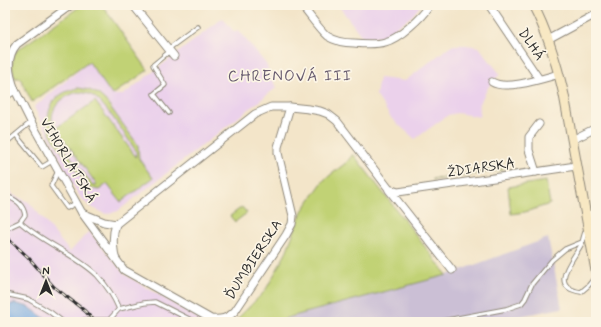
<svg xmlns="http://www.w3.org/2000/svg" width="601" height="327" font-family="Mynerve,sans-serif">
  <style>
    .built { fill: #ebd1eb }
    .industrial { fill: #cbbfd5 }
    .green { fill: #c1d275; stroke: #767e50; fill-rule: evenodd }
    .water { fill: #76a8e2; stroke: #506a86 }
    .lines { fill: none; stroke-linecap: round; stroke-linejoin: round }
    .stream { stroke: #76a8e2; stroke-width: 1.5 }
    .lane-casing { stroke: #8f887a; stroke-width: 5.5 }
    .street-casing { stroke: #8f887a; stroke-width: 9 }
    .secondary-casing { stroke: #8f887a; stroke-width: 11 }
    .lane { stroke: #fff; stroke-width: 3.5 }
    .street { stroke: #fff; stroke-width: 7 }
    .secondary { stroke: #f8e8c3; stroke-width: 9 }
    .rail-casing { stroke: #2b2b2b; stroke-width: 3 }
    .rail { stroke: #fcf5e5; stroke-width: 1.5; stroke-dasharray: 4.5; stroke-linecap: butt }
    .labels { text-anchor: middle; stroke-width: 3.5; stroke-linejoin: round; paint-order: stroke }
    .street-label { font-size: 14px; fill: #2b2b2b; stroke: #fcf5e5 }
    .quarter-label { font-size: 16px; letter-spacing: 1px; fill: #665a6e; stroke: #fcf5e5 }
  </style>
  <rect width="100%" height="100%" fill="#fcf5e5"/>
  <filter id="ink" filterUnits="userSpaceOnUse"><feTurbulence type="fractalNoise" baseFrequency=".025" numOctaves="2"/><feDisplacementMap in="SourceGraphic" scale="8" xChannelSelector="R" yChannelSelector="G"/><feConvolveMatrix kernelMatrix="1 2 1 2 8 2 1 2 1" color-interpolation-filters="sRGB"/></filter>
  <filter id="wash" filterUnits="userSpaceOnUse"><feTurbulence type="fractalNoise" baseFrequency=".012" numOctaves="4" result="noise"/><feDisplacementMap in="SourceGraphic" scale="16" xChannelSelector="R" yChannelSelector="G"/><feGaussianBlur stdDeviation="0.9" result="paint"/><feColorMatrix in="noise" values="0 0 0 0 0 0 0 0 0 0 0 0 0 0 0 0 0 1.4 0 .05"/><feComposite in="paint" operator="in"/></filter>
  <g filter="url(#wash)">
    <rect width="100%" height="100%" fill="#f3e5c9"/>
    <g class="built">
      <polygon points="338,5 421,5 412,16 385,35 379,37 363,38"/>
      <polygon points="223,18 234,32 238,30 266,64 276,88 118,211 112,213 106,214 89,206 80,197 73,185 34,107 89,62 112,95 123,95"/>
      <polygon points="454,45 466,45 479,47 500,74 489,86 479,104 480,117 457,113 448,115 415,139 392,119 376,95 379,78 405,81 448,48"/>
      <polygon points="5,184 13,195 29,202 70,252 89,231 124,274 204,322 5,322"/>
    </g>
    <polygon class="industrial" points="548,238 562,308 489,322 281,322 286,318 447,275"/>
    <g class="green">
      <path d="M82 5H102L148 70 112 95 89 62 32 102 20 78H15C11 69 12 60 16 51Z"/>
      <path d="M78 88 89 90 98 94 106 101 138 145 139 159 153 178 121 202 107 184 99 190 90 188C80 175 51 141 48 127 47 121 48 115 50 109 54 96 65 91 78 88ZM78 92C84 93 88 93 93 96 105 103 127 138 136 151V157L95 101 56 128 97 185H93C84 173 56 141 53 128 48 108 61 97 78 92Z"/>
      <polygon points="353,154 447,275 286,318 281,322 234,322 265,291 285,255 302,211 324,180 347,162"/>
      <polygon points="501,168 503,169 502,170 433,180 432,179"/>
      <polygon points="546,181 550,204 525,212 511,214 508,187"/>
      <polygon points="242,207 247,213 235,222 230,216"/>
    </g>
    <polygon class="water" points="14,303 29,307 50,322 5,322 5,307"/>
    <g class="lines">
      <polyline class="stream" points="582,322 596,320"/>
    </g>
  </g>
  <g filter="url(#ink)">
    <g class="lines">
      <g class="lane-casing">
        <g id="lane">
          <polyline points="168,49 198,27"/>
          <polyline points="169,113 154,94 165,85 153,65 170,51"/>
          <polyline points="16,135 42,167 52,161"/>
          <polyline points="7,142 31,122"/>
          <polyline points="58,171 51,186 67,208 76,203"/>
          <path d="M5 196C16 199 23 204 25 215L20 222 5 229"/>
          <path d="M20 222C43 243 75 254 97 275 106 285 114 297 119 309"/>
          <path d="M586 230C584 234 583 239 582 243 575 258 546 287 581 292L588 286 596 276"/>
          <polyline points="5,294 28,299 50,312 63,322"/>
          <polyline points="78,322 84,320 109,320 119,309 144,303 155,302 195,322"/>
          <polyline points="437,322 506,309 521,304 525,299 532,284 552,260 565,249 582,242"/>
        </g>
      </g>
      <g class="street-casing">
        <g id="street">
          <polyline points="133,5 174,56"/>
          <path d="M301 5C309 14 318 28 327 36 335 41 345 43 354 43 364 44 375 45 385 42 399 39 422 17 430 5"/>
          <polyline points="489,5 539,79"/>
          <polyline points="548,40 596,14"/>
          <path d="M492 82C506 91 544 78 559 74"/>
          <polyline points="15,90 31,122 82,213 104,222 116,224"/>
          <path d="M5 91 7 95 15 90C9 74 5 58 17 44L71 5"/>
          <polyline points="572,140 596,128"/>
          <polyline points="536,172 529,150 529,137 539,124"/>
          <polyline points="389,190 452,270"/>
          <path d="M82 213 124 270 211 319C221 320 227 319 235 311L286 235 292 224 293 216 278 153V147L290 107"/>
          <polyline points="586,215 596,214"/>
          <path d="M115 257C113 245 112 235 116 224L255 114 271 107H290L309 109 320 111 328 114 337 121 389 189 398 192 576 166"/>
        </g>
      </g>
      <g class="secondary-casing">
        <path id="secondary" d="M533 5C548 33 557 65 564 95L596 271"/>
      </g>
      <use href="#lane" class="lane"/>
      <use href="#street" class="street"/>
      <use href="#secondary" class="secondary"/>
      <g class="rail-casing">
        <polyline id="rail" points="5,236 28,257 54,287 85,311 95,322"/>
      </g>
      <use href="#rail" class="rail"/>
    </g>
  </g>
  <g class="labels">
    <g class="street-label">
      <text transform="translate(532 44) rotate(56)" y="5">DLHÁ</text>
      <text transform="translate(69 160) rotate(59)" y="5">VIHORLATSKÁ</text>
      <text transform="translate(481 167) rotate(-8)" y="5">ŽDIARSKA</text>
      <text transform="translate(253 259) rotate(-57)" y="5">ĎUMBIERSKA</text>
    </g>
    <g class="quarter-label">
      <text x="290" y="81">CHRENOVÁ III</text>
    </g>
  </g>
  <rect width="601" height="327" fill="none" stroke="#fcf5e5" stroke-width="20"/>
  <g transform="translate(46 281)" stroke="#fcf5e5" stroke-width="3" paint-order="stroke">
  <path d="M0-3L7 15L0 10L-7 15Z" fill="#2b2b2b"/>
  <text y="-6" font-size="11" font-weight="bold" text-anchor="middle" fill="#2b2b2b">N</text>
  </g>
</svg>
